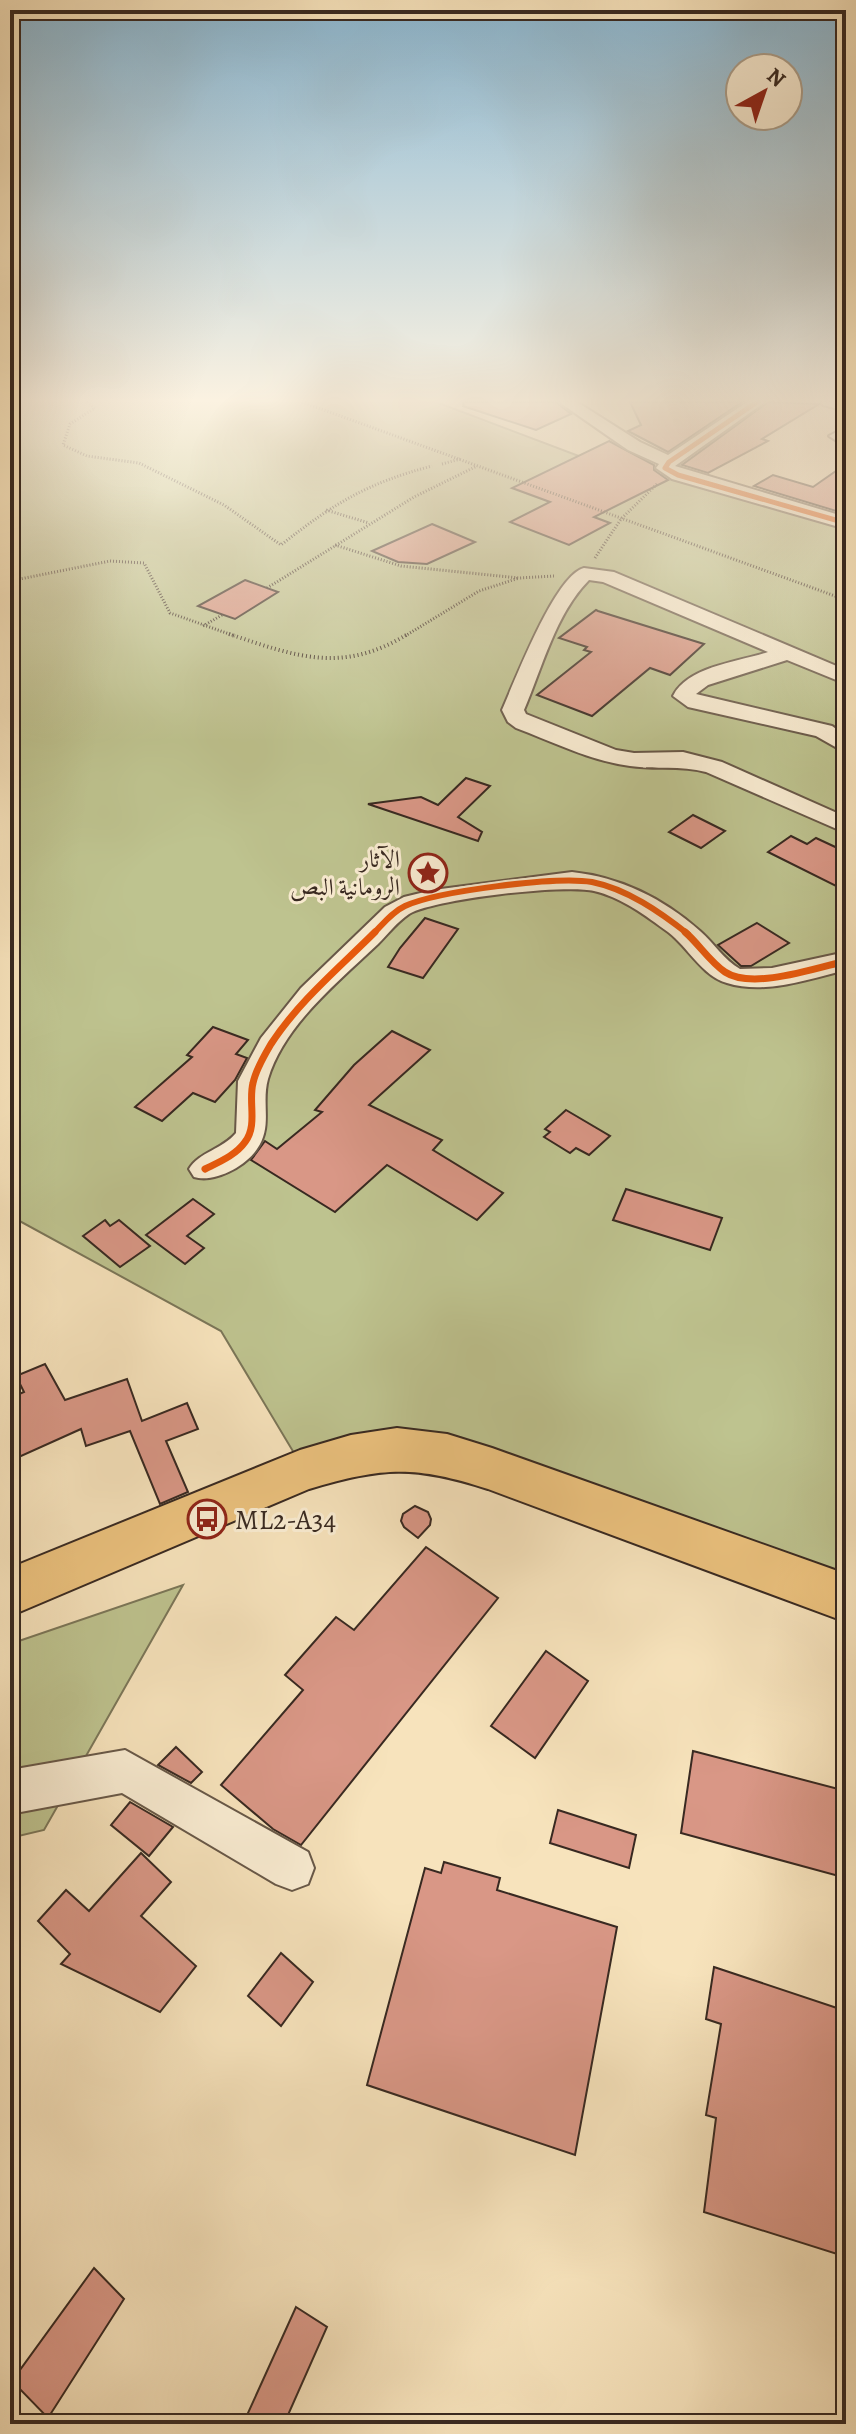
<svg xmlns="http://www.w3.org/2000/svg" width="856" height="2434" font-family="Alegreya,Amiri,serif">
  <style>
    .green { fill: #bec38f; stroke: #7b7658; stroke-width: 2 }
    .building { fill: #d99786; stroke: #382921; stroke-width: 2 }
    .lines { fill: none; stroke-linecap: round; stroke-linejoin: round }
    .minor-casing { stroke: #685848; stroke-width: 4 }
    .major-casing { stroke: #382921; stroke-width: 4 }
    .path-far1 { stroke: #382921; stroke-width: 3; stroke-dasharray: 1 2; stroke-linecap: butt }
    .path { stroke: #382921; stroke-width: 4; stroke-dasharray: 1 3; stroke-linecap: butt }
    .minor { fill: #faedd3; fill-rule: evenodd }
    .major { fill: #ecc27e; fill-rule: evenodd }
    .cycleway-far2-casing { stroke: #faedd3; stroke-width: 8 }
    .cycleway-far1-casing { stroke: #faedd3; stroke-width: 10 }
    .cycleway-casing { stroke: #faedd3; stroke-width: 12 }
    .cycleway-far2 { stroke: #e8590c; stroke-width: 5 }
    .cycleway-far1 { stroke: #e8590c; stroke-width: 6 }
    .cycleway { stroke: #e8590c; stroke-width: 7 }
    .labels { text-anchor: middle; stroke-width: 6; stroke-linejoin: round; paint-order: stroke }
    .far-poi-label { font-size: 24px; fill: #382921; stroke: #faedd3; text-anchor: end }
    .poi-label { font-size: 28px; fill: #382921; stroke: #faedd3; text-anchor: start }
  </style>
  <rect width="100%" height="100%" fill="#f7e3bc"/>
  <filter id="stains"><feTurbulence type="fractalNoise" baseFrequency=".0025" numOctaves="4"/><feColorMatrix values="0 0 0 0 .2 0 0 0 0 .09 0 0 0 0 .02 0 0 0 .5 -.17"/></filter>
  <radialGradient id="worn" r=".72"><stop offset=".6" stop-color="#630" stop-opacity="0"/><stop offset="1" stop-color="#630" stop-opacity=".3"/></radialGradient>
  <g class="green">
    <polygon points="10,402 436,402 584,458 640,475 668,475 846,527 846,1575 476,1444 297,1458 221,1331 16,1219 10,1224"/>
    <polygon points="183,1585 44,1830 10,1838 10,1644"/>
  </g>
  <g class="building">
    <polygon points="464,402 556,402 571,414 536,430 463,406"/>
    <polygon points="630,402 742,402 668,452 628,431 641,425"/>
    <polygon points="768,402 819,404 762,439 768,441 708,473 682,465"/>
    <polygon points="609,441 654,465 654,470 668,480 594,517 610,523 569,545 510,522 550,502 512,488"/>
    <polygon points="846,464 846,514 754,486 773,475 813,487"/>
    <polygon points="432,524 475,542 427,564 398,562 372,551"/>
    <polygon points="245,580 278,592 235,619 198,606"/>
    <polygon points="596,610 598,611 704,644 670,675 650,668 592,716 537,695 591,652 584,650 587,647 559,638"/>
    <polygon points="466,778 490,786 458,817 482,832 478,841 368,804 421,797 438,805"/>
    <polygon points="693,815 725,831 701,848 669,832"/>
    <polygon points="791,836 807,844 816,838 846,852 846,891 768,852"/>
    <polygon points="425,918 458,929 423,978 388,967 400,948"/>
    <polygon points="757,923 789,943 751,966 741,966 718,945"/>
    <polygon points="213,1027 248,1040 236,1054 247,1058 235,1080 215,1102 193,1093 162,1121 135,1107 192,1057 187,1055"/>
    <polygon points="392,1031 430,1050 369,1105 442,1140 433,1150 503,1193 477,1220 387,1165 335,1212 251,1160 265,1141 277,1149 322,1112 315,1110 354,1065"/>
    <polygon points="566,1110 610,1136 589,1155 576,1148 570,1153 544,1137 550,1132 545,1129"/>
    <polygon points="626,1189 722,1218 710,1250 613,1220"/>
    <polygon points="193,1199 214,1214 187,1236 204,1248 185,1264 146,1235"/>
    <polygon points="105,1220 110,1226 119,1220 150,1246 120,1267 83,1236"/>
    <polygon points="45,1364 65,1400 127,1379 142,1421 187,1403 198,1429 166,1441 188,1492 160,1504 130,1431 86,1446 81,1429 10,1461 10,1398 24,1392 16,1376"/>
    <polygon points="415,1506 428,1512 431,1519 430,1525 418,1538 404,1527 401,1521 403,1514"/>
    <polygon points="426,1547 498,1598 301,1845 273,1829 221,1785 303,1690 285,1675 336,1617 354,1630"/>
    <polygon points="546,1651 588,1681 535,1758 491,1726"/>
    <polygon points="176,1747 202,1772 191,1783 158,1765"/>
    <polygon points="693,1751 846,1791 846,1878 681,1833"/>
    <polygon points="130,1802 173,1827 149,1856 111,1825"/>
    <polygon points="558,1810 636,1835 629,1868 550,1843"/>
    <polygon points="141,1853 171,1882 141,1916 196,1966 160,2012 61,1964 70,1954 38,1921 66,1890 89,1911"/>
    <polygon points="444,1862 500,1878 497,1890 617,1927 575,2155 367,2085 425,1868 441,1873"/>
    <polygon points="281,1953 313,1982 281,2026 248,1996"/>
    <polygon points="714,1967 846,2011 846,2164 844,2163 837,2254 704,2212 716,2118 706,2115 721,2024 706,2019"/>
    <polygon points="94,2268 124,2299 48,2418 12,2381"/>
    <polygon points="296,2307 327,2327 284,2424 243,2424"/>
  </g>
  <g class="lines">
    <g class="minor-casing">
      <g id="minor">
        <polygon points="559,402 577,402 640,442 668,455 747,402 765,402 675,466 846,517 846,529 672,479 656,468 659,464 628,450"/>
        <polygon points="821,402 846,402 846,411 823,405"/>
        <polygon points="846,427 846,438 837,441 829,436"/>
        <path d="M584 568 614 572 846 670V684L787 660 708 685 696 694 832 726 846 736V753L816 736 688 707 673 696C688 666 738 662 768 652L603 582 589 580C556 613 542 668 524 710L526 714 616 750 634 753 683 752 722 762 846 817V833L706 772C680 765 656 770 630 766 591 761 553 742 516 728L508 722 502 710C515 681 555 575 584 568Z"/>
        <path d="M572 872C620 877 664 899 700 931 714 943 724 960 740 969L772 968 846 952V970C809 979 765 995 727 983 702 976 688 947 668 932 646 916 621 897 594 891 564 884 435 899 409 914 397 922 388 934 378 944 339 981 284 1025 268 1079 261 1104 273 1126 257 1149 245 1167 214 1183 194 1177L189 1169C199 1152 223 1149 236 1133L238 1081 261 1038 301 988 385 907 404 897 433 890Z"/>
        <polygon points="125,1750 308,1852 314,1868 308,1884 292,1890 276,1884 122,1793 10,1814 10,1770"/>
      </g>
    </g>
    <g class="major-casing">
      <path id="major" d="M397 1428 447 1434 492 1448 846 1574V1622L488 1489C414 1465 383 1467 309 1489L10 1616V1568L300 1450 351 1435Z"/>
    </g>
    <g class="path-far1">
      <path d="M87 402 95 408 70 424 63 445 87 456 139 463 224 505 281 545C333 504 367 483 432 466"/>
      <polyline points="302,402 846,600"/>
      <polyline points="442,464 460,459"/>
      <polyline points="326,510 369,523"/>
      <polyline points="335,545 401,566 519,578 554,576"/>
      <polyline points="595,558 621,519 658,483"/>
      <polyline points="10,581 110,561 144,563 170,613 235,636"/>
      <polyline points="267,588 414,497 477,466"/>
      <polyline points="203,626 222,615"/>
      <polyline points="405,636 479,591 519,578"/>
    </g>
    <path class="path" d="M229 634C298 657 342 674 408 634"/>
    <use href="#minor" class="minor"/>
    <use href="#major" class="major"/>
    <g class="cycleway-far2-casing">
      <polyline id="cycleway-far2" points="757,402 669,462 665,468 678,475 846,523"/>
    </g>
    <g class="cycleway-far1-casing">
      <path id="cycleway-far1" d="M373 934C383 924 392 912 405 906 438 891 557 876 592 882 627 889 660 912 688 934"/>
    </g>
    <g class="cycleway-casing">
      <g id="cycleway">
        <path d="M685 932C699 944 709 961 725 972 752 990 816 968 846 961"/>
        <path d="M205 1169C219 1162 236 1155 245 1142 258 1125 248 1102 253 1083 256 1069 264 1056 271 1044 299 1001 339 968 375 932"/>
      </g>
    </g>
    <use href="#cycleway-far2" class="cycleway-far2"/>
    <use href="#cycleway-far1" class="cycleway-far1"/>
    <use href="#cycleway" class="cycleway"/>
  </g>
  <linearGradient id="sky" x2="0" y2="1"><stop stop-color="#8ab8d4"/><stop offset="0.54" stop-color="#fbf2e1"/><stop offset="1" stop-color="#fbf2e1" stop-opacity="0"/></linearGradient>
  <rect width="856" height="742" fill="url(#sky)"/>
  <defs>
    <g id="sight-ring" transform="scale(2)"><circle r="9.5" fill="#faedd3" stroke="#8f2418" stroke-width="1.5"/><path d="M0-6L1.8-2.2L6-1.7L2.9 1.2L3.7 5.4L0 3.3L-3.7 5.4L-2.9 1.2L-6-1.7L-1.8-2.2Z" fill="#8f2418"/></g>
    <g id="bus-ring" transform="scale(2)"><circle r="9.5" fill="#faedd3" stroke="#8f2418" stroke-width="1.5"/><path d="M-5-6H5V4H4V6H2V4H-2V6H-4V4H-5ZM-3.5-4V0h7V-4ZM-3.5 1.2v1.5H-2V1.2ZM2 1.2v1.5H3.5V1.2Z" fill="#8f2418"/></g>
  </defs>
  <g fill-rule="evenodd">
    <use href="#sight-ring" x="428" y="873"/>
    <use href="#bus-ring" x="207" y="1519"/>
  </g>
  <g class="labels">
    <g class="far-poi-label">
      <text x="400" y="867">الآثار<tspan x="400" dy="28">الرومانية البص</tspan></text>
    </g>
    <g class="poi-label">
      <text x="235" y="1529">ML2-A34</text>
    </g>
  </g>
  <rect width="856" height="2434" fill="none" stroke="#f7e3bc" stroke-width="40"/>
  <rect x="12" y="12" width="832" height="2410" fill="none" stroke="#382921" stroke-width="4"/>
  <rect x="20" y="20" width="816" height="2394" fill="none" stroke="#382921" stroke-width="2"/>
  <g transform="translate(764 92) rotate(40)"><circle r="38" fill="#faedd3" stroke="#ac9f8c" stroke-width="2"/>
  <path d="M0-6L14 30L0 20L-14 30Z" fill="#8f2418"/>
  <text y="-12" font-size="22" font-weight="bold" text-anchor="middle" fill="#382921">N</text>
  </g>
  <rect width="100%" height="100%" filter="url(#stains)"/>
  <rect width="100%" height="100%" fill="url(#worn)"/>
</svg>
